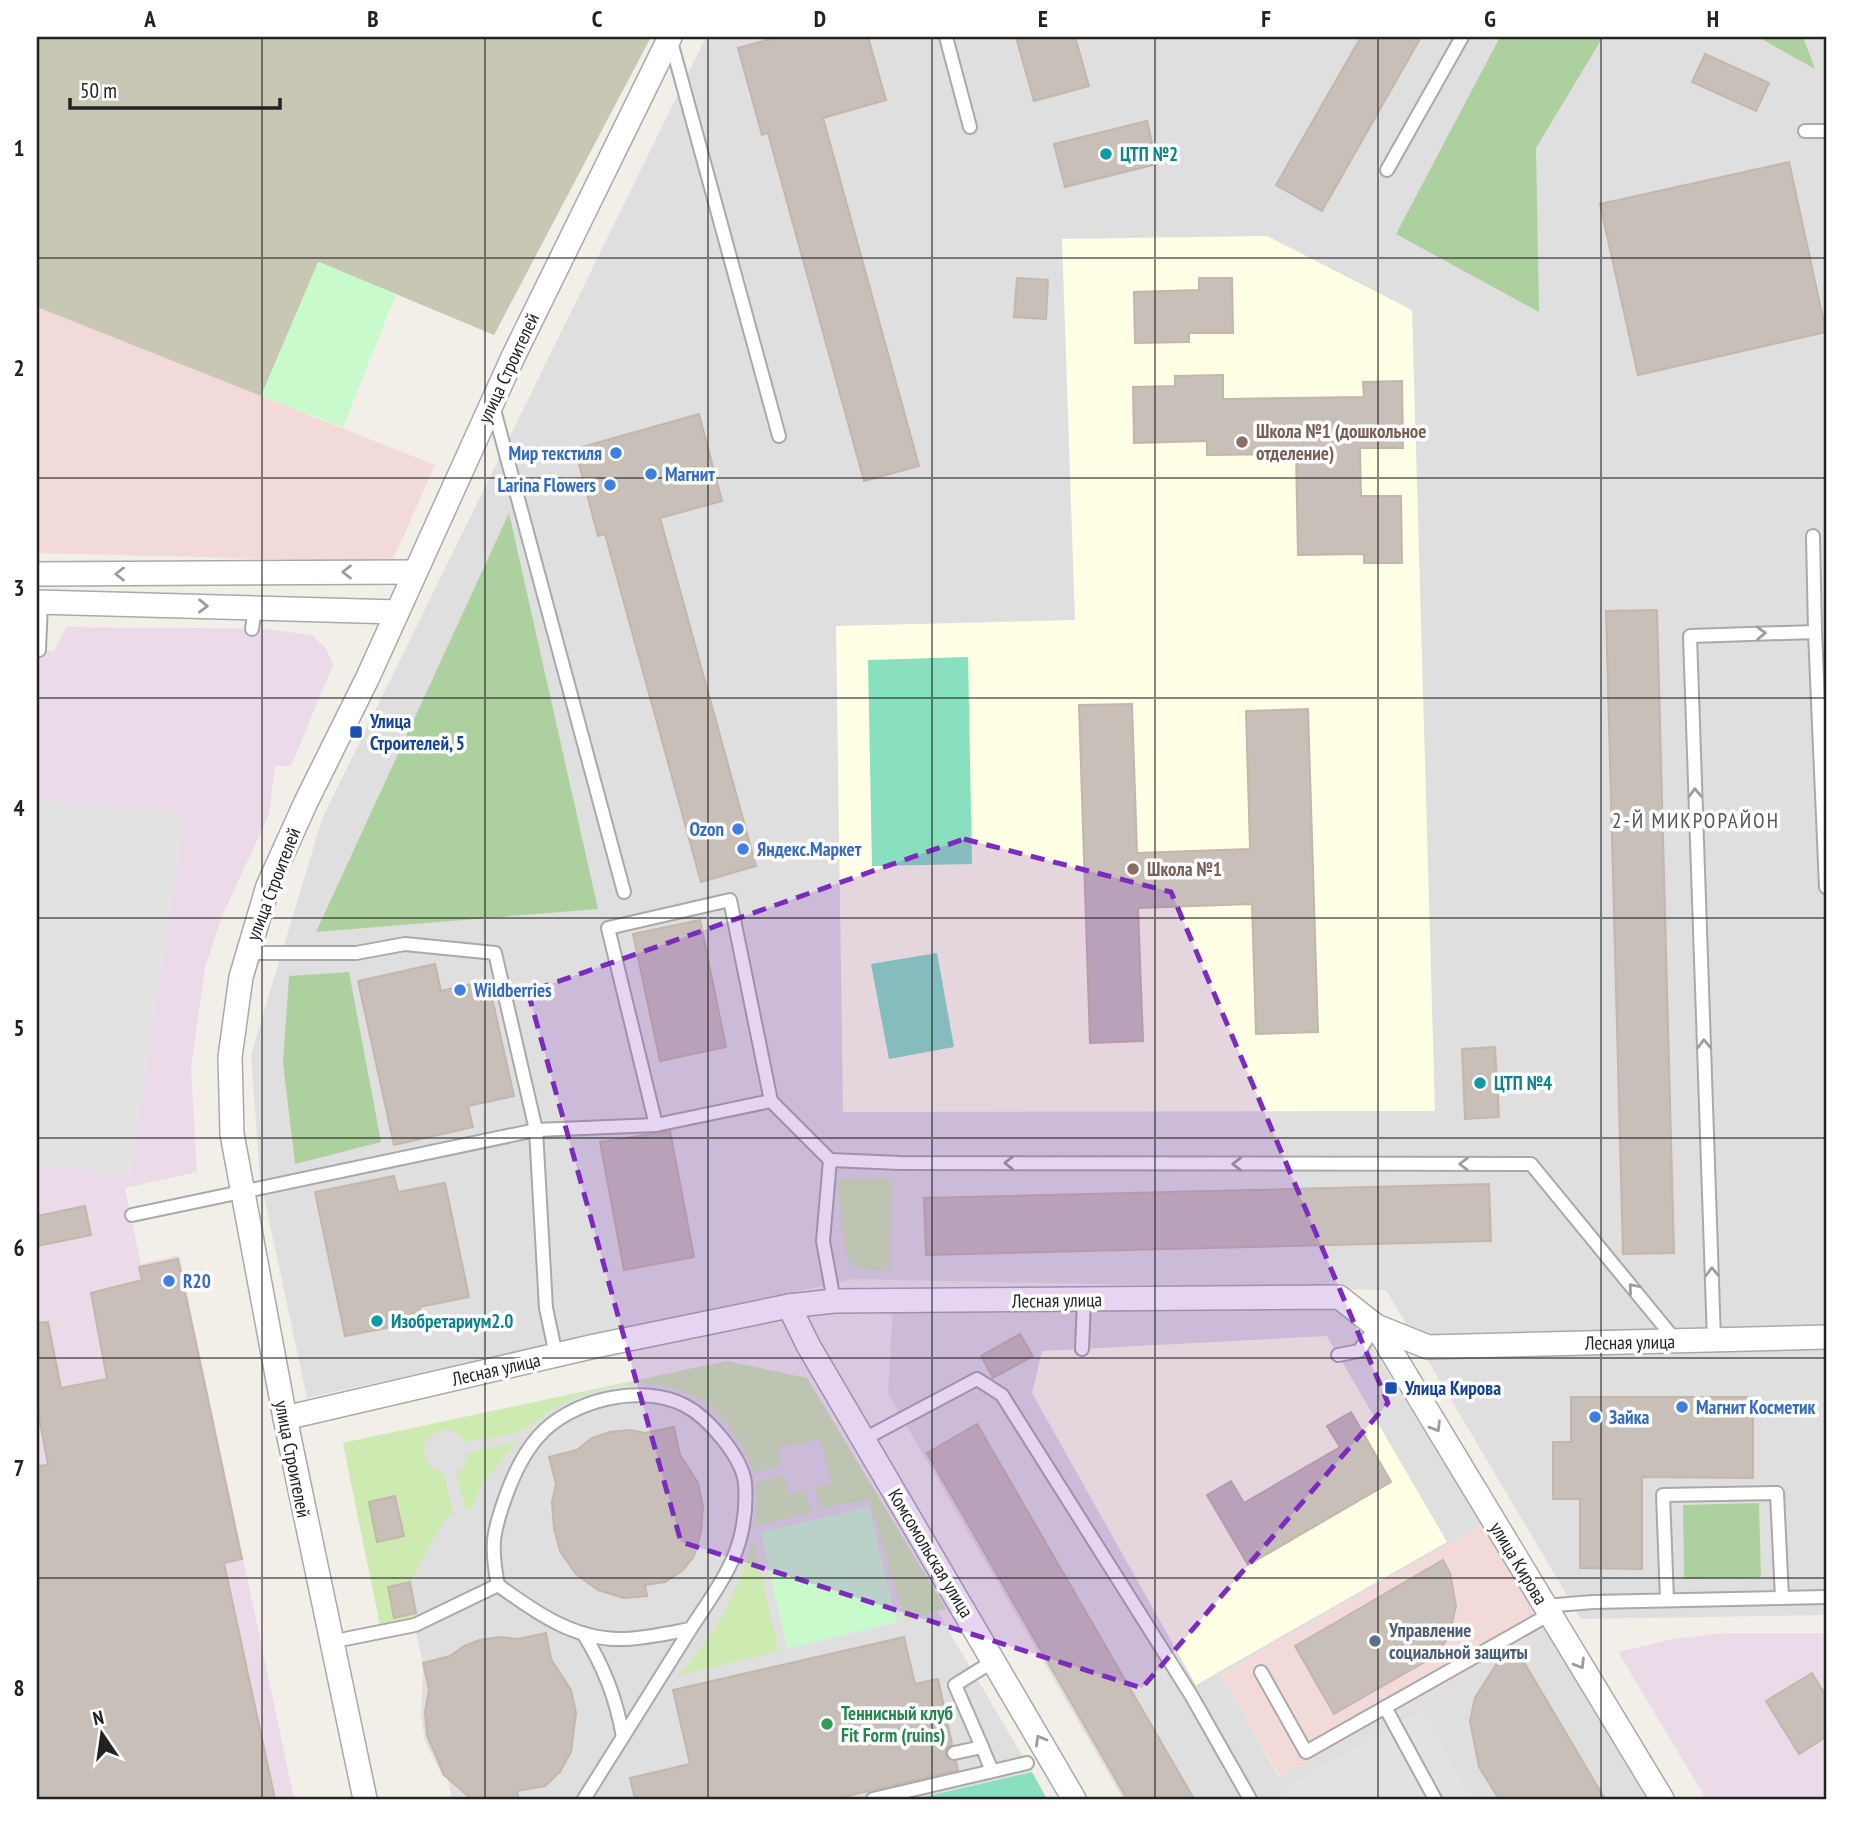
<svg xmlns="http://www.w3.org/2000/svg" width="1863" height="1836" font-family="'PT Sans Narrow',sans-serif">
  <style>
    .residential { fill: #e0dfdf }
    .commercial { fill: #f2dad9 }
    .industrial { fill: #ebdbe8 }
    .education { fill: #ffffe5 }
    .construction { fill: #c7c7b4 }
    .grass { fill: #cdebb0 }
    .forest { fill: #add19e }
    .park { fill: #c8facc }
    .pitch { fill: #88e0be }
    .parking { fill: #e2e2e2 }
    .building { fill: #c7bfb8; stroke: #c4b6ab; stroke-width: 2 }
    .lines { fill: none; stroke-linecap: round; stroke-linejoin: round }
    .lane-casing { stroke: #a9a9a9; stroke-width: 16 }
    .street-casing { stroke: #a9a9a9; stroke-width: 26 }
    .lane { stroke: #fff; stroke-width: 12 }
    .street { stroke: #fff; stroke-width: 23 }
    .oneway { stroke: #9c9c9c }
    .marked { fill: #7b2cbf; fill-opacity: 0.2; stroke: #7b2cbf; stroke-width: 5; stroke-dasharray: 14 9; stroke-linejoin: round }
    .grid { fill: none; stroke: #222; stroke-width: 2; stroke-opacity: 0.55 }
    .culture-dot { fill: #0f9aa8; stroke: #fff; stroke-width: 2.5 }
    .education-dot { fill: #8d6e63; stroke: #fff; stroke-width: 2.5 }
    .shop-dot { fill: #3f7fe0; stroke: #fff; stroke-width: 2.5 }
    .transit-dot { fill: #1a4fb4; stroke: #fff; stroke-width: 2.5 }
    .service-dot { fill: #5c6f8a; stroke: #fff; stroke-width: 2.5 }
    .leisure-dot { fill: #2e9e5b; stroke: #fff; stroke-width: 2.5 }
    .labels { text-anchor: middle; stroke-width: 7; stroke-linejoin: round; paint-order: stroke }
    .culture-label { font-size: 19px; font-weight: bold; fill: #0d838f; stroke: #fff; text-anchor: start }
    .street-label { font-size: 19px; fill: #222; stroke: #fff }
    .education-label { font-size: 19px; font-weight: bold; fill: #785e54; stroke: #fff; text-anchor: start }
    .shop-label { font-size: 19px; font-weight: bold; fill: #366cbe; stroke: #fff; text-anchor: start }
    .transit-label { font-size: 19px; font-weight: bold; fill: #164399; stroke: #fff; text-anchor: start }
    .service-label { font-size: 19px; font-weight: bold; fill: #4e5e75; stroke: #fff; text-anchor: start }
    .leisure-label { font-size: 19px; font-weight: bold; fill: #27864d; stroke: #fff; text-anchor: start }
    .neighbourhood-label { font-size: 21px; letter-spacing: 2px; fill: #555; stroke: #fff }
    .neatline { fill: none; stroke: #222; stroke-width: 2.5 }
    .grid-label { font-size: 23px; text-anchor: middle; font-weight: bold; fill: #222 }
  </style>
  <rect width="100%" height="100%" fill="#f2efe9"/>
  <g class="residential">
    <polygon points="706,37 1826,37 1826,1615 1581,1619 1386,1290 854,1279 307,1398 260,1178 251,1055 322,819"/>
    <polygon points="893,1306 1321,1307 1353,1316 1482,1525 1221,1674 1279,1777 1550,1625 1646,1799 1123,1799 888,1394"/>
    <polygon points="727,1361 800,1379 1032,1772 915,1799 452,1799 447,1777 443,1777 425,1741 421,1716 423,1663 413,1618 380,1625 343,1443"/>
  </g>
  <g class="commercial">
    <polygon points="37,307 435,465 392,562 37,553"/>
    <polygon points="1482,1525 1550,1625 1280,1777 1221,1674"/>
  </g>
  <g class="industrial">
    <polygon points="66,627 267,629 311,635 326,648 333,665 291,766 275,766 269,815 222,916 205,968 191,1068 197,1172 125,1188 141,1264 179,1255 294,1799 37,1799 37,650 54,651"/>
    <polygon points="1725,1633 1826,1633 1826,1799 1706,1799 1618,1652 1673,1639"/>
  </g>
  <g class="education">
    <polygon points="1267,236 1412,310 1435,1111 843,1112 836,626 1075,620 1062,239"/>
    <polygon points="1327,1336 1447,1542 1196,1685 1032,1393 1042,1351"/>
  </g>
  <polygon class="construction" points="37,37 651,37 494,335 319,262 261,396 37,307"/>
  <g class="grass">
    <polygon points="837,1179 892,1179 889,1270 873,1271 853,1266 846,1253"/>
    <path d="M727 1361 807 1378 946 1609 905 1620 869 1499 820 1509 815 1488 832 1484 821 1439 778 1448 781 1466 754 1473C720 1380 647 1366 563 1403 547 1410 535 1424 523 1430 507 1438 483 1438 465 1442 452 1423 435 1429 423 1446 425 1461 429 1469 444 1473L453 1515 447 1516 410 1582 388 1587 394 1618 416 1613 413 1618 380 1625 343 1443Z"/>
    <polygon points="518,1441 482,1484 471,1509 465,1510 456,1472 463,1468 468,1453"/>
    <polygon points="784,1475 788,1494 805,1490 810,1513 756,1526 756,1482"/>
    <path d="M753 1540 779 1651 678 1676C719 1629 735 1599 753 1540Z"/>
  </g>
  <g class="forest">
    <polygon points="1500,37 1603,37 1536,148 1539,312 1396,234"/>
    <polygon points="1758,37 1803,37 1815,69"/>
    <polygon points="509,513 598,909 316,932"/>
    <polygon points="349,972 381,1142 295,1164 283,1063 289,976"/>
    <polygon points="1759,1503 1761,1577 1684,1579 1683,1505"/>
  </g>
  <g class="park">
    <polygon points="318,262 396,294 343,427 261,396"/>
    <polygon points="869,1507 897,1622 787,1649 761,1532"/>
  </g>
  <g class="pitch">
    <polygon points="968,657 972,864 872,866 868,660"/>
    <polygon points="937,953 954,1047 889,1059 871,964"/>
    <polygon points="1032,1772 1047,1799 915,1799"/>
  </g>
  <g class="parking">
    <polygon points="37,800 185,814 130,1176 37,1164"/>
    <polygon points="1422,1710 1472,1799 1288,1799 1282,1789"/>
  </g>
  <g class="building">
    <polygon points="779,37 868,37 886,100 823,118 919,466 864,481 768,133 762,135 738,48"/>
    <polygon points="1016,37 1075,37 1089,86 1034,101"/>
    <polygon points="1361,37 1421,37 1322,211 1276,185"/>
    <polygon points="1705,54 1769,83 1756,111 1692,82"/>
    <polygon points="1147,121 1157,164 1065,187 1054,144"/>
    <polygon points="1789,162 1826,332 1638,375 1600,204"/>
    <polygon points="1017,278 1048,280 1046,319 1014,317"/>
    <polygon points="1199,278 1232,278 1233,333 1189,333 1189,342 1135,343 1134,292 1199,290"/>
    <polygon points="1223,375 1223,399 1364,397 1363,382 1402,381 1403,448 1360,448 1361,496 1401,496 1402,563 1364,563 1364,554 1298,555 1296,454 1207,455 1207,441 1134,443 1133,387 1175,386 1175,376"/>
    <polygon points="699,414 722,501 660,518 756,866 701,882 605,534 598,536 575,449"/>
    <polygon points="1657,610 1674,1253 1623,1254 1606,611"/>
    <polygon points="1132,704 1137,853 1250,849 1246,711 1308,709 1318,1032 1256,1034 1252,904 1138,908 1143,1041 1090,1043 1079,705"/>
    <polygon points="700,920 726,1047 660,1061 633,934"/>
    <polygon points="435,964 441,991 488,980 514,1096 468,1106 473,1127 394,1145 358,981"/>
    <polygon points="1495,1047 1499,1117 1465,1119 1462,1049"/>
    <polygon points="670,1131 694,1257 624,1270 600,1142"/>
    <polygon points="394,1176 398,1192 445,1183 469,1297 419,1307 422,1321 345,1336 315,1192"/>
    <polygon points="1489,1184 1491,1241 926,1255 924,1198"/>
    <polygon points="85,1206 91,1235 37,1246 37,1216"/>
    <polygon points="178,1259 242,1559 224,1563 275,1799 37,1799 37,1466 48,1465 37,1406 37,1323 48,1322 61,1388 107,1379 91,1293 142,1280 139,1267"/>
    <polygon points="1020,1334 1033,1356 993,1378 981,1356"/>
    <polygon points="1571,1397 1753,1397 1753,1478 1642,1477 1642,1569 1580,1568 1580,1499 1553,1499 1553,1442 1571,1442"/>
    <polygon points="1351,1412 1391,1482 1248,1565 1207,1495 1231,1481 1244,1503 1340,1447 1327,1426"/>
    <polygon points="977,1424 1194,1799 1127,1799 927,1453"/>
    <polygon points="674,1427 680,1455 698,1483 703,1507 701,1532 694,1556 683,1570 665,1582 645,1585 647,1596 624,1598 598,1590 576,1574 560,1551 554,1528 552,1502 556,1484 549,1457 577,1450 592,1438 610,1432 630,1430 645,1433"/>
    <polygon points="395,1496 404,1536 377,1542 369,1502"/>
    <polygon points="1443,1560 1450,1573 1456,1606 1449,1636 1435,1656 1334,1714 1295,1646"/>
    <polygon points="410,1582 416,1613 394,1618 388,1587"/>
    <polygon points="546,1633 551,1659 571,1690 576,1713 571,1752 560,1772 545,1786 517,1791 519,1799 477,1799 468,1796 444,1775 427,1735 425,1712 429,1690 423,1663 450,1656 464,1646 480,1640 499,1637 518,1639"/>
    <polygon points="904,1637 915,1684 938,1679 952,1744 946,1750 946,1755 956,1761 958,1770 835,1799 635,1799 630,1778 690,1764 673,1690"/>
    <polygon points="1515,1647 1605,1799 1499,1799 1479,1767 1470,1721 1475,1698 1499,1660"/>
    <polygon points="1812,1673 1826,1696 1826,1737 1799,1754 1766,1701"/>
  </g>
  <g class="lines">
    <g class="lane-casing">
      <g id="lane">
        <polyline points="946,37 970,127"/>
        <polyline points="670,38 779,436"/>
        <polyline points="1805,131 1826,131"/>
        <polyline points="1387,170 1462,37"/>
        <polyline points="493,406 624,892"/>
        <polyline points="1813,536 1815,632"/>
        <polyline points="252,629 255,607"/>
        <polyline points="39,650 41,602"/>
        <polyline points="247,953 356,953 405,944 495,953 536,1130 656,1125 771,1101"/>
        <polyline points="656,1125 608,928 730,900 771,1101 830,1160 823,1241 834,1301"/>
        <polyline points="830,1160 900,1163 1531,1164 1676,1341"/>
        <polyline points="132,1215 536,1130 546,1308 556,1355"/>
        <polyline points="1714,1340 1690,636 1815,632 1826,887"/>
        <polyline points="1082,1349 1084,1300"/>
        <polyline points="1338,1355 1359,1351 1376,1326"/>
        <polyline points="864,1439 977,1379 1002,1395 1191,1695 1250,1799"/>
        <polyline points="1667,1600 1663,1495 1777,1493 1782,1598"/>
        <polyline points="1544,1606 1593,1602 1826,1597"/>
        <path d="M583 1633C604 1667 616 1698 623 1737"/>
        <polyline points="330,1642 415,1625 498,1585"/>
        <polyline points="1261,1672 1306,1752 1550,1614"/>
        <polyline points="1385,1707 1435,1799"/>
        <polyline points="982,1747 955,1685 995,1660"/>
        <polyline points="954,1753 982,1747 992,1771"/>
        <path d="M584 1799C619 1744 653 1688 688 1633 708 1601 735 1568 742 1530 745 1516 746 1496 745 1483 742 1457 708 1417 684 1405 640 1383 570 1400 538 1437 525 1452 514 1474 507 1493 493 1531 490 1545 498 1585 536 1613 576 1641 625 1639 647 1638 669 1633 690 1629"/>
        <polyline points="873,1799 1027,1763"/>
      </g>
    </g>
    <g class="street-casing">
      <g id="street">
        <polyline points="37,574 415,572"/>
        <polyline points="37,602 397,612"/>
        <polyline points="789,1306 808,1345 1074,1799"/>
        <polyline points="1376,1326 1662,1799"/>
        <polyline points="285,1418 595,1346 789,1306 834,1301 1339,1297 1376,1326 1428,1347 1826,1337"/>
        <polyline points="365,1799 285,1418 232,1134 230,1057 241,977 268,886 306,802 368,677 513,357 670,37"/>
      </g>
    </g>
    <use href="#lane" class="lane"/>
    <use href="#street" class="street"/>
  </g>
  <defs><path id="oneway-chevron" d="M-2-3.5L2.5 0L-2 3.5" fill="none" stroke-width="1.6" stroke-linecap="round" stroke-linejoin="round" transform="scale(1.75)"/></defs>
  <g class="oneway">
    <use href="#oneway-chevron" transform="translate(347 572) rotate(180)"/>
    <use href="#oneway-chevron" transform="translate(120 574) rotate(180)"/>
    <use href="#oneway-chevron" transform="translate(203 606) rotate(1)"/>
    <use href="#oneway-chevron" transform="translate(1761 633) rotate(-2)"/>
    <use href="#oneway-chevron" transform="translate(1695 793) rotate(-92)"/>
    <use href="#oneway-chevron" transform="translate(1704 1044) rotate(-92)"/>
    <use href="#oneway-chevron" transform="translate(1009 1163) rotate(-180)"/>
    <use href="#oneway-chevron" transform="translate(1237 1164) rotate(-180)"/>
    <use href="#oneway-chevron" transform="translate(1464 1164) rotate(-180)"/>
    <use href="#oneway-chevron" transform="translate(1712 1272) rotate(-92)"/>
    <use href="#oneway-chevron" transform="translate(1633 1288) rotate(-130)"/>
    <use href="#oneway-chevron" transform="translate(1436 1427) rotate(59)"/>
    <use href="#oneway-chevron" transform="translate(1580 1664) rotate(59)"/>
    <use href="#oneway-chevron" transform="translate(1040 1740) rotate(-120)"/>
  </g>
  <path class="marked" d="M964 839 1171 892 1388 1403 1142 1688 681 1542 528 992Z"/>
  <path class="grid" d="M262 37V1799M485 37V1799M708 37V1799M932 37V1799M1155 37V1799M1378 37V1799M1601 37V1799M37 258H1826M37 478H1826M37 698H1826M37 918H1826M37 1138H1826M37 1358H1826M37 1578H1826"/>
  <g class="culture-dot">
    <circle cx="1106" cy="154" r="7"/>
    <circle cx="1480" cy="1083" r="7"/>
    <circle cx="377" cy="1321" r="7"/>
  </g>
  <g class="education-dot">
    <circle cx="1242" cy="442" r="7"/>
    <circle cx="1133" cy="869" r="7"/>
  </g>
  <g class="shop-dot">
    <circle cx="616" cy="453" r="7"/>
    <circle cx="651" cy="474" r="7"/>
    <circle cx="610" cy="485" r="7"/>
    <circle cx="738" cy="829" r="7"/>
    <circle cx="743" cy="849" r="7"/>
    <circle cx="460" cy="990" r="7"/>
    <circle cx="169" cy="1281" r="7"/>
    <circle cx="1682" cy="1407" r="7"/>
    <circle cx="1595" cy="1417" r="7"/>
  </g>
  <g class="transit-dot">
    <rect x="349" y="725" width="14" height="14" rx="3.5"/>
    <rect x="1384" y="1381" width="14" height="14" rx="3.5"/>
  </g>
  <circle class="service-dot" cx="1375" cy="1641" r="7"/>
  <circle class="leisure-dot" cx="827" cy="1724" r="7"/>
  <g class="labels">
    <g class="culture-label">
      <text x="1120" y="161">ЦТП №2</text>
      <text x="1494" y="1090">ЦТП №4</text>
      <text x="391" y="1328">Изобретариум2.0</text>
    </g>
    <g class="street-label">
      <text transform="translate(508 368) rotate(-65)" y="7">улица Строителей</text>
      <text transform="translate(273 884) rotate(-69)" y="7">улица Строителей</text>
      <text transform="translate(1057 1300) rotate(-1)" y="7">Лесная улица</text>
      <text transform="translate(1630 1342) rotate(-1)" y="7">Лесная улица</text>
      <text transform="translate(496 1369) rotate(-13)" y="7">Лесная улица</text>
      <text transform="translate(293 1459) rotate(79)" y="7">улица Строителей</text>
      <text transform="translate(931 1553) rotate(59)" y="7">Комсомольская улица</text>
      <text transform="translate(1519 1563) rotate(59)" y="7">улица Кирова</text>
    </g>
    <g class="education-label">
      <text x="1256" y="438">Школа №1 (дошкольное<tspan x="1256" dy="22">отделение)</tspan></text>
      <text x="1147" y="876">Школа №1</text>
    </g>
    <g class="shop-label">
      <text x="602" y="460" text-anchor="end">Мир текстиля</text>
      <text x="665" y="481">Магнит</text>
      <text x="596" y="492" text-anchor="end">Larina Flowers</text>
      <text x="724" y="836" text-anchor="end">Ozon</text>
      <text x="757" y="856">Яндекс.Маркет</text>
      <text x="474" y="997">Wildberries</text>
      <text x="183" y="1288">R20</text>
      <text x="1696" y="1414">Магнит Косметик</text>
      <text x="1609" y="1424">Зайка</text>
    </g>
    <g class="transit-label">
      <text x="370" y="728">Улица<tspan x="370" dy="22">Строителей, 5</tspan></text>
      <text x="1405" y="1395">Улица Кирова</text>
    </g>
    <g class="service-label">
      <text x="1389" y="1637">Управление<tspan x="1389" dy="22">социальной защиты</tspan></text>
    </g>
    <g class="leisure-label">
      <text x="841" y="1720">Теннисный клуб<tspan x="841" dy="22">Fit Form (ruins)</tspan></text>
    </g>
    <g class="neighbourhood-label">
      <text x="1696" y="828">2-Й МИКРОРАЙОН</text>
    </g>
  </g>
  <rect width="1863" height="1836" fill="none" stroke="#ffffff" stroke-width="77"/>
  <g transform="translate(102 1734) rotate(347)" stroke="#ffffff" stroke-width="5" paint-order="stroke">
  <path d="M0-5L12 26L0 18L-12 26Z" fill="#222222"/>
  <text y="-10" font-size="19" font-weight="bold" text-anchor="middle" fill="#222222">N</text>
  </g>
  <path d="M70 98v10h210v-10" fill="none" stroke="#222222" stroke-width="3.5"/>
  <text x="80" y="98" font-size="21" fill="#222222" stroke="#ffffff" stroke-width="5" paint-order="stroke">50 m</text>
  <rect x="38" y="38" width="1787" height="1760" class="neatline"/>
  <g class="grid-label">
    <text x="150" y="27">A</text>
    <text x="373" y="27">B</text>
    <text x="597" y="27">C</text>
    <text x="820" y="27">D</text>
    <text x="1043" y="27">E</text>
    <text x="1266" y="27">F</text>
    <text x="1490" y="27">G</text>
    <text x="1713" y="27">H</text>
    <text x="19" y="156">1</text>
    <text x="19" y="376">2</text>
    <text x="19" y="596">3</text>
    <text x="19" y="816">4</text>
    <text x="19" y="1036">5</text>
    <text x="19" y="1256">6</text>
    <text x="19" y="1476">7</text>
    <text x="19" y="1696">8</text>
  </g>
</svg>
